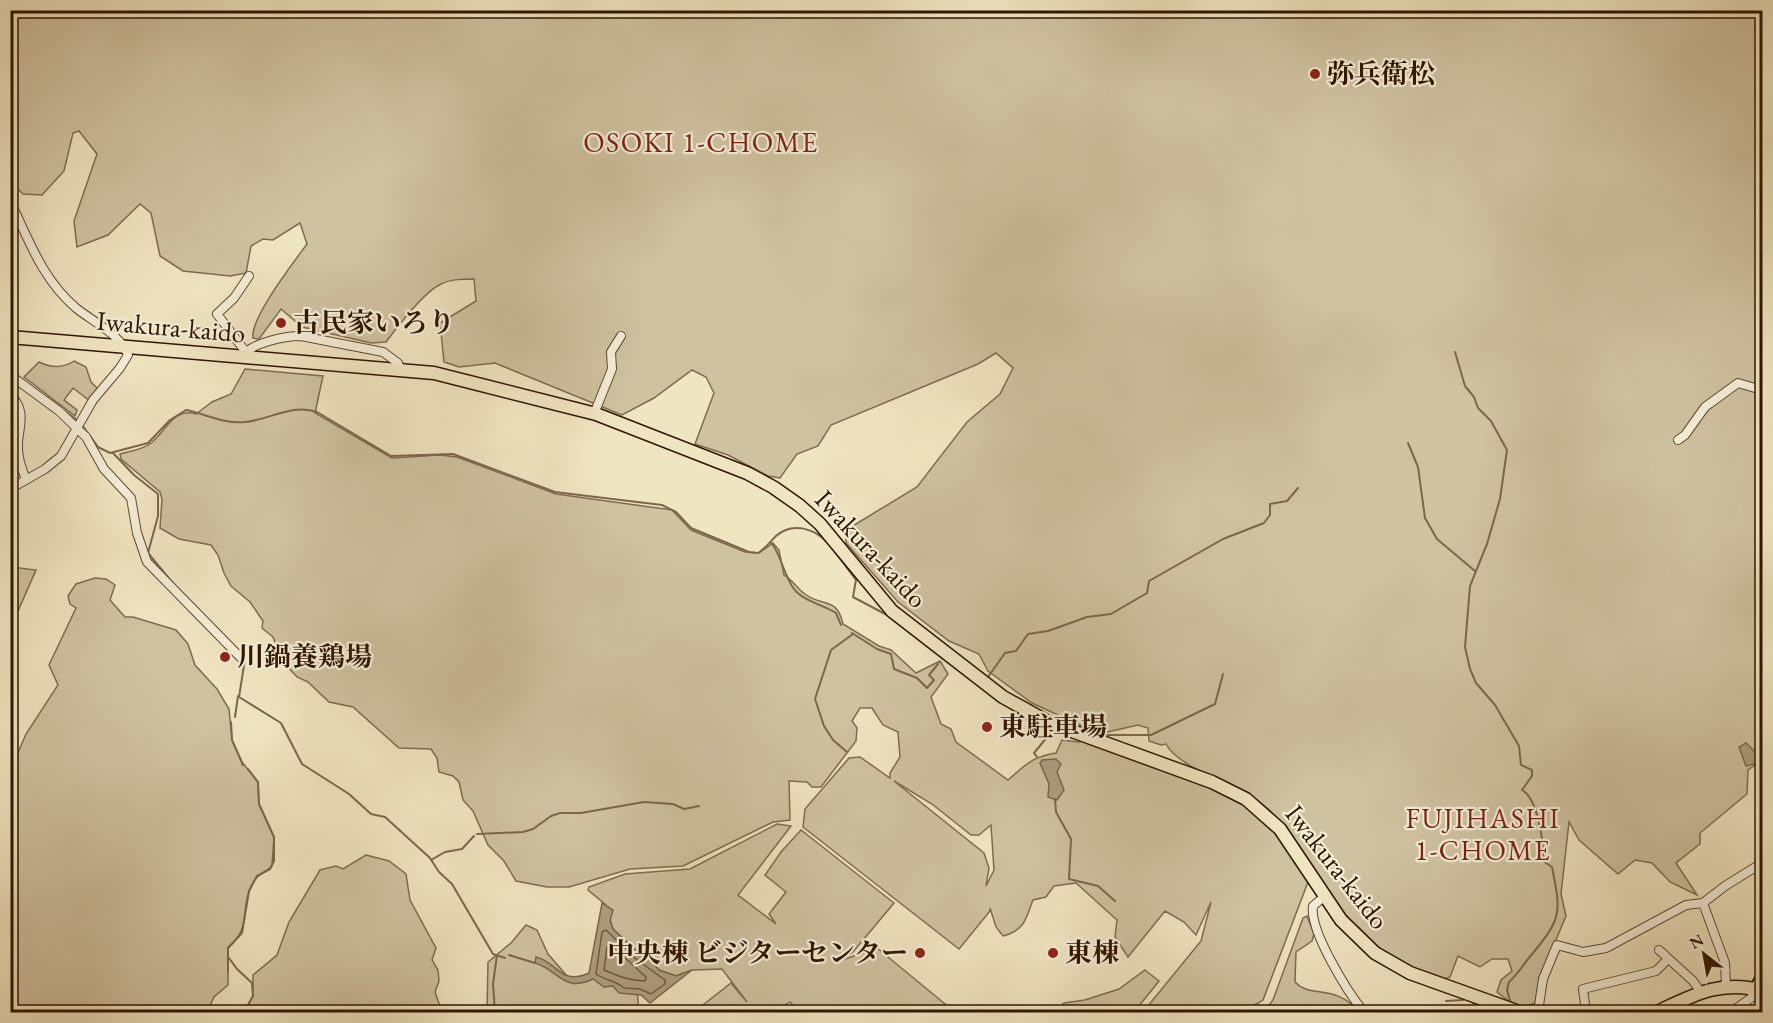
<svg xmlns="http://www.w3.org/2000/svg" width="1773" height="1023" font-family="'EB Garamond','Noto Serif JP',serif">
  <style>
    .green { fill: #cfc2a0; stroke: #7e6c50; stroke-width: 1.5; fill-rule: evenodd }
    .water { fill: #ae9e7f; stroke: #7b674c; stroke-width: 1.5 }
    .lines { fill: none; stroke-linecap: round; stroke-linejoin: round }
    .shore { stroke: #6e5a40; stroke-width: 1.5 }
    .stream { stroke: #7b674c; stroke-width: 2 }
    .street-casing { stroke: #5e4930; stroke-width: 10 }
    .secondary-casing { stroke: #2e1500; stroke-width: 14 }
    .primary-casing { stroke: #2e1500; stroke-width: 15 }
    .street { stroke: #f5eed7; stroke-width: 8 }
    .secondary { stroke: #f5eed7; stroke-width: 10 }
    .primary { stroke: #f0e5c1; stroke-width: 12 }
    .poi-dot { fill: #8f2418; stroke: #f5eed7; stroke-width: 2 }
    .labels { text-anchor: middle; stroke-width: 4.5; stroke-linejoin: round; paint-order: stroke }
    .poi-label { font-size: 27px; font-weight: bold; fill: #2e1500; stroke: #f5eed7; text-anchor: start }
    .street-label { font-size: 27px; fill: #2e1500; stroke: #f5eed7 }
    .neighbourhood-label { font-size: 28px; letter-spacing: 1.5px; fill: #7a1f14; stroke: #f5eed7 }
  </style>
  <rect width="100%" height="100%" fill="#f0e5c1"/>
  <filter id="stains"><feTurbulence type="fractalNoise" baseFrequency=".00333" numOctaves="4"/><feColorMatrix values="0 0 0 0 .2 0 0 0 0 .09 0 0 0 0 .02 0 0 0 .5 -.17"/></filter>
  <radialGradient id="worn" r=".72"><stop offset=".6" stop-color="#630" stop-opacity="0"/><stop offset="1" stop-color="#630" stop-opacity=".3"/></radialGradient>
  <g class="green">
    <path d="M10 11H1762V767L1758 763 1748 770 1747 794 1700 833V844L1676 863 1697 895 1670 882 1652 863 1635 860 1618 874 1579 840 1569 822 1561 894 1566 916 1540 978 1535 1003C1520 1010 1509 1002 1497 992L1501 980 1512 971 1508 959H1492L1480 967 1458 956 1450 977 1444 979C1376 960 1348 923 1312 867 1297 844 1283 820 1261 803 1237 785 1178 768 1166 744L1161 745 1149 741 1148 728 1138 725 1099 734 1032 703 988 671 979 654 949 641 898 602 846 543V530L917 487 967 422 1000 394 1013 368 996 353 978 364 831 425 818 446 797 454 780 478 768 476 728 455 695 444 714 393 706 377 692 370 654 398 622 415 495 363 459 367 444 362 440 323 476 301 474 279C463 279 451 279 441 284 425 291 397 327 386 342L371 343 302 327 281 309 259 339 253 338C250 318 294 262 307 244L300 223 273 240 263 239 251 246 246 273 230 276 183 271 160 256 151 213 140 204 108 235 77 247 74 221 97 154 79 131 73 133 64 171 42 195 23 194 11 182Z"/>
    <path d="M74 361 86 367 91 382 98 389 90 401 73 388 64 400 77 410 75 416 24 377 39 362C51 368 62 369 74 361Z"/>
    <path d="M245 369 323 376 315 413 392 458 440 455 457 457 556 494 672 510 691 530 745 552 759 553 773 543 779 550 784 575C794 581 796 588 805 594 821 607 837 596 843 624L879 646 891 650 916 673 940 661 948 674 931 697 941 724 951 729 956 742 1008 780C1027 764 1031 757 1056 753L1062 740 1079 742 1083 740 1210 787 1252 809 1275 831 1308 882 1263 1000C1245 1015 1169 1012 1143 1012L1201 941 1211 902 1196 935 1184 922 1165 911 1128 957 1115 937 1117 920 1076 883 1054 886 1046 897 1033 900C1026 917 1026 930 1003 936L996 927 990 908V911L959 949 803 827 805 809 849 758 860 757 890 778V773L900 757 898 732 883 725 872 708H860L852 721 857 728 856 741 821 787H812L807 782 789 781 790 820 773 822 683 866 630 869 569 887H547L516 881 504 861 488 845 473 811 463 800 459 782 453 776 439 772 437 758 431 749 399 748 353 707 329 702 308 682 297 677 282 661 273 637 262 628 263 621 250 602 231 586 224 573 218 555 211 545 179 539 160 528 162 499 160 492 121 459 120 454C130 451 143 450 151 443 166 432 173 407 196 414L212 402 231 394ZM894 781 932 804 971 835H979L991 825 994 870 986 886 989 868 984 853Z"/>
    <polygon points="11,567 36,570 14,620 11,619"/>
    <path d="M95 578 106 579 115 585 110 600 125 617H133L176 630 188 644 195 665 217 689 229 709 232 740 242 762 258 782 259 804 274 837 272 866C267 872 258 874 254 881 238 907 254 925 228 948V985L214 997 207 1012H11V769L26 734 58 685 49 665 76 608 70 604 68 596 76 584Z"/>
    <path d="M777 824 791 826 738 895 776 924 769 914 786 892 765 875 781 852 801 830 894 903 853 952 842 960 877 948 950 1008 947 1012H799L790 1002C780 1009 759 1012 749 1005L754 1012H694L731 983 747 1002 722 969 692 970 676 976 659 970 646 955H641L613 929 606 905 588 890 589 887 625 874 690 869Z"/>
    <polygon points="366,855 389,861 406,874 410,900 436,948 432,960 438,970 439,981 435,992 442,1012 244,1012 253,996 253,975 277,955 289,922 320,870 336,866 343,869"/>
    <path d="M1307 916 1314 934 1312 941 1296 952 1295 982C1311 999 1335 983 1359 1012H1257L1266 1009 1273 1000 1303 918Z"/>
    <polygon points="526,925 537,930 548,954 574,984 584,976 637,989 639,1012 487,1012 488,962 511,943"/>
    <polygon points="1145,970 1159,981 1134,1012 1054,1012 1064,1003 1085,1000 1119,989"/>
  </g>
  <g class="water">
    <polygon points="1746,743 1762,759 1762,762 1746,766 1739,747"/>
    <polygon points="1056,759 1061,764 1057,772 1064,790 1057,800 1048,797 1049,784 1040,763 1042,760"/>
    <path d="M602 903 613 910 610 921 613 929 640 955H646L659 970 676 976 692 970 650 1003 641 995 619 993 613 986 604 987 593 979C563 993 559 970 535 963L536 957C558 962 560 986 589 973Z"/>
  </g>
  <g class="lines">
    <g class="shore">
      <path d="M606 930 636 959 665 980V984L651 994 640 989 624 988C615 980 606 981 596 974L602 932Z"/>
      <path d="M611 945 646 977 645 981C630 981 618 976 604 970L607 947Z"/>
    </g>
    <g class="stream">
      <path d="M1455 352 1465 386 1474 397 1478 408 1491 421 1507 450 1500 499 1487 544 1470 586 1465 647 1470 669 1476 683 1495 705 1519 746 1521 765 1532 770V776L1522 790C1538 799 1544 843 1543 861L1552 867C1561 912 1562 918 1533 953 1524 963 1519 973 1509 982L1507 990 1511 1004"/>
      <polyline points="10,370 78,421"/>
      <path d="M82 425 98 447 110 453 148 443 170 420 186 410C206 414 223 424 245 422 270 420 292 403 317 412L391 456 453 454 555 492 662 505 676 512 691 528 749 552 758 553C766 548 770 542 776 536 793 521 815 529 828 543"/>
      <polyline points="1408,443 1418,467 1425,518 1437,539 1475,571"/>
      <polyline points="113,453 134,475 158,494 158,516 148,553 176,587"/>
      <path d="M771 543C779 549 784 576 794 589 804 602 822 604 836 613L841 625"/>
      <polyline points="832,548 856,580 853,597 887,615 981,687"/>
      <polyline points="216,627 245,659 239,697 281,723 302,764 349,794 371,814 385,817 430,858 439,872 452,884 493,954 505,958"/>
      <polyline points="852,633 877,649 891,654 894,669 917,678 927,688 934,680 929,675 938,664"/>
      <polyline points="988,677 1005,653 1016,651 1028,634 1048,631 1087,617 1111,614 1147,593 1149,581 1223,539 1264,523 1270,515 1270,504 1287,501 1298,488"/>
      <polyline points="988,693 1040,729"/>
      <polyline points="235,717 238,696"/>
      <polyline points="231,722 232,740 243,765"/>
      <polyline points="1101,735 1151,735 1215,704 1223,674"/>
      <polyline points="847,752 833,740 824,726 815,699 831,650 853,634"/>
      <polyline points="1037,757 1034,753 1048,736"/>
      <polyline points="1757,776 1762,785"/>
      <polyline points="1055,799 1056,812 1071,839 1069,879 1098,886 1115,901"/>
      <polyline points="477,834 523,832 533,829 551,816 560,813 581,813 644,802 673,804 684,809 699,806"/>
      <polyline points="431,860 445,852 462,849 474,836"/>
      <polyline points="509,955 535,963"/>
      <polyline points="229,958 237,969 252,983 253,996 244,1012"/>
      <polyline points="228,971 228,948 242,933 249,891 257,876 270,869 274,861 274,837 259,804 258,782 248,769"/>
      <polyline points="1446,1001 1463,1000"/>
      <polyline points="1473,1003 1499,1012"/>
      <polyline points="495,1012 493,984 497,955"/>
    </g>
    <g class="street-casing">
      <g id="street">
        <path d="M10 201C29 240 42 279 76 308 92 321 121 335 128 355L120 368 93 400 61 456 45 469 10 489"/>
        <polyline points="245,351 217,314 234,298 249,276"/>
        <path d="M242 357C250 343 285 336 301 336L383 352 398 363 401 370"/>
        <polyline points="10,375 59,411 86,437 104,469 131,498 137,533 147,562 241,658"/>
        <path d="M10 394C26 411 20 422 18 442 17 456 21 467 26 479"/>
        <polyline points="594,414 612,369 611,352 621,336"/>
        <polyline points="1678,440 1685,435 1705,407 1738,383 1762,390"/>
        <path d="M1325 896 1313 906C1309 930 1348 993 1364 1012"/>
        <polyline points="1703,903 1725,963 1726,986"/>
        <polyline points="1659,950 1693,981 1700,991"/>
        <polyline points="1538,1012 1543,979 1557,945 1583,952 1606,948 1686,905 1703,903 1725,886 1762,863"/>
        <polyline points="1586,1012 1583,989 1656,971 1668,959"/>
        <polyline points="1731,1012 1751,998 1755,989"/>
      </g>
    </g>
    <g class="secondary-casing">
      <polyline id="secondary" points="1755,989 1762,977"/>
    </g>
    <g class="primary-casing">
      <g id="primary">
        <polyline points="10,337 434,373 596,414 747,473 773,487 800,506 820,524 892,611 1003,697 1050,723 1212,782 1246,799 1280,829 1341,920 1375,953 1410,973 1519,1012"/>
        <path d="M1657 1012C1693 995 1722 979 1762 991"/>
      </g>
    </g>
    <use href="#street" class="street"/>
    <use href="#secondary" class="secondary"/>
    <use href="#primary" class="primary"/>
  </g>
  <g class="poi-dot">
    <circle cx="1315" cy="74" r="6"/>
    <circle cx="281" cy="323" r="6"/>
    <circle cx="225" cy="657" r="6"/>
    <circle cx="987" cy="727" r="6"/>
    <circle cx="920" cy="953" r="6"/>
    <circle cx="1053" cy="953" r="6"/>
  </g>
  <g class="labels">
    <g class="poi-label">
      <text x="1327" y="83">弥兵衛松</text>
      <text x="293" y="332">古民家いろり</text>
      <text x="237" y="666">川鍋養鶏場</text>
      <text x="999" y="736">東駐車場</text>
      <text x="908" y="962" text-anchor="end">中央棟 ビジターセンター</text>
      <text x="1065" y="962">東棟</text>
    </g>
    <g class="street-label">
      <text transform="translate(171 327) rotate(5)" y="9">Iwakura-kaido</text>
      <text transform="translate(871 549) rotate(47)" y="9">Iwakura-kaido</text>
      <text transform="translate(1337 867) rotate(52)" y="9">Iwakura-kaido</text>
    </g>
    <g class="neighbourhood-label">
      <text x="701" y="152">OSOKI 1-CHOME</text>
      <text x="1483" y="828">FUJIHASHI<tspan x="1483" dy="32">1-CHOME</tspan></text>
    </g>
  </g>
  <rect width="1773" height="1023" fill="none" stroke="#f0e5c1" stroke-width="36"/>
  <rect x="12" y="12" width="1749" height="999" fill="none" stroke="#2e1500" stroke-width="3"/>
  <rect x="18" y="18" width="1737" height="987" fill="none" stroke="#2e1500" stroke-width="1.5"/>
  <g transform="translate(1704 954) rotate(329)" stroke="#f5eed7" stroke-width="4.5" paint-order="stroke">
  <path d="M0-4.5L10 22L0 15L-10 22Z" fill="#2e1500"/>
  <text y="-9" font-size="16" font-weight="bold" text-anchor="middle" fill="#2e1500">N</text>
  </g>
  <rect width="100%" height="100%" filter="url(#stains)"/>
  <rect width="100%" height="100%" fill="url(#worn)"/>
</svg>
